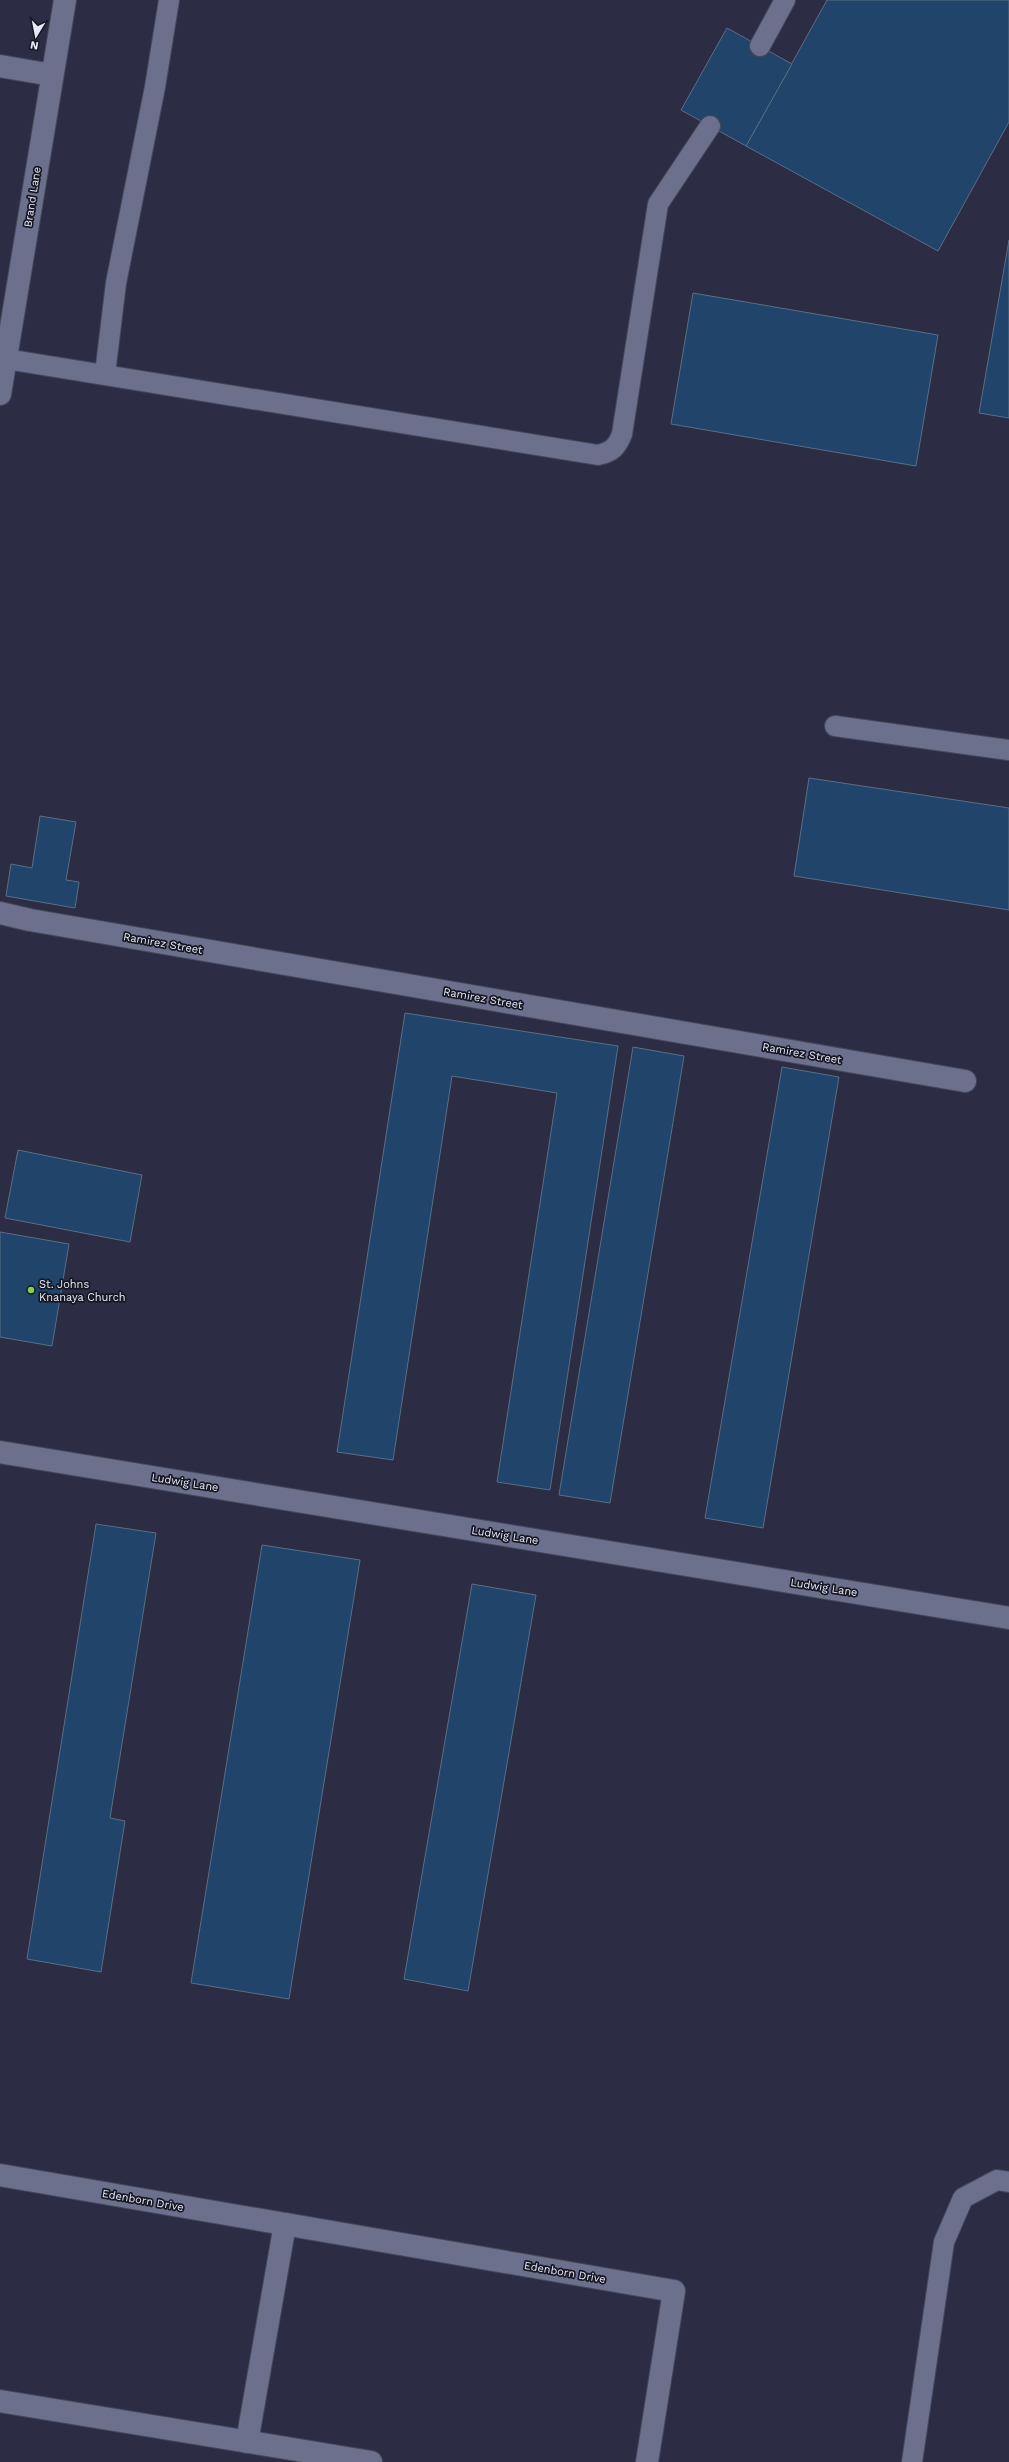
<svg xmlns="http://www.w3.org/2000/svg" width="1009" height="2462" font-family="'Work Sans',sans-serif">
  <style>
    .building { fill: #20446a; stroke: #5a6e85 }
    .lines { fill: none; stroke-linecap: round; stroke-linejoin: round }
    .lane-casing { stroke: #47485c; stroke-width: 22 }
    .street-casing { stroke: #47485c; stroke-width: 24 }
    .secondary-casing { stroke: #47485c; stroke-width: 24 }
    .lane { stroke: #6d708c; stroke-width: 20 }
    .street { stroke: #6d708c; stroke-width: 22 }
    .secondary { stroke: #6d708c; stroke-width: 22 }
    .poi-dot { fill: #81d051; stroke: #161722; stroke-width: 1.5 }
    .labels { text-anchor: middle; stroke-width: 3.5; stroke-linejoin: round; paint-order: stroke }
    .street-label { font-size: 11px; fill: #e7e9f9; stroke: #161722 }
    .poi-label { font-size: 11px; fill: #e7e9f9; stroke: #161722; text-anchor: start }
  </style>
  <rect width="100%" height="100%" fill="#2c2d45"/>
  <g class="building">
    <polygon points="827,0 1009,0 1009,122 938,251 746,146"/>
    <polygon points="727,28 792,64 746,146 681,110"/>
    <polygon points="1009,240 1009,418 979,413"/>
    <polygon points="693,293 938,335 916,466 671,424"/>
    <polygon points="809,778 1009,808 1009,910 794,876"/>
    <polygon points="40,816 76,822 66,880 79,882 75,908 6,896 11,864 32,868"/>
    <polygon points="405,1013 618,1046 550,1490 497,1482 557,1093 452,1076 393,1460 337,1452"/>
    <polygon points="633,1047 684,1056 610,1503 559,1495"/>
    <polygon points="782,1067 839,1077 763,1528 705,1518"/>
    <polygon points="18,1150 142,1175 130,1242 5,1218"/>
    <polygon points="0,1232 69,1244 52,1346 0,1337"/>
    <polygon points="96,1524 156,1533 110,1818 125,1821 101,1972 27,1959"/>
    <polygon points="262,1545 360,1560 289,1999 191,1983"/>
    <polygon points="472,1584 536,1595 468,1991 404,1979"/>
  </g>
  <g class="lines">
    <g class="lane-casing">
      <g id="lane">
        <polyline points="760,46 785,0"/>
        <path d="M6 359 598 455C612 452 617 447 622 434L658 204 710 126"/>
        <polyline points="105,374 116,283 155,87 169,0"/>
        <polyline points="835,726 1009,750"/>
        <polyline points="912,2462 944,2242 963,2198 997,2180 1009,2182"/>
      </g>
    </g>
    <g class="street-casing">
      <g id="street">
        <polyline points="0,66 52,75"/>
        <polyline points="0,913 30,920 965,1081"/>
        <polyline points="0,2175 674,2291 647,2462"/>
        <polyline points="0,2401 371,2462"/>
        <polyline points="247,2442 285,2224"/>
      </g>
    </g>
    <g class="secondary-casing">
      <g id="secondary">
        <polyline points="0,394 65,0"/>
        <polyline points="0,1452 1009,1618"/>
      </g>
    </g>
    <use href="#lane" class="lane"/>
    <use href="#street" class="street"/>
    <use href="#secondary" class="secondary"/>
  </g>
  <circle class="poi-dot" cx="31" cy="1290" r="4"/>
  <g class="labels">
    <g class="street-label">
      <text transform="translate(32 197) rotate(-81)" y="4">Brand Lane</text>
      <text transform="translate(163 943) rotate(10)" y="4">Ramirez Street</text>
      <text transform="translate(483 998) rotate(10)" y="4">Ramirez Street</text>
      <text transform="translate(802 1053) rotate(10)" y="4">Ramirez Street</text>
      <text transform="translate(185 1482) rotate(9)" y="4">Ludwig Lane</text>
      <text transform="translate(505 1535) rotate(9)" y="4">Ludwig Lane</text>
      <text transform="translate(824 1587) rotate(9)" y="4">Ludwig Lane</text>
      <text transform="translate(143 2200) rotate(10)" y="4">Edenborn Drive</text>
      <text transform="translate(565 2272) rotate(10)" y="4">Edenborn Drive</text>
    </g>
    <g class="poi-label">
      <text x="39" y="1288">St. Johns<tspan x="39" dy="13">Knanaya Church</tspan></text>
    </g>
  </g>
  <g transform="translate(36 36) rotate(190)" stroke="#161722" stroke-width="3" paint-order="stroke">
  <path d="M0-3L7 15L0 10L-7 15Z" fill="#e7e9f9"/>
  <text y="-6" font-size="11" font-weight="bold" text-anchor="middle" fill="#e7e9f9">N</text>
  </g>
</svg>
